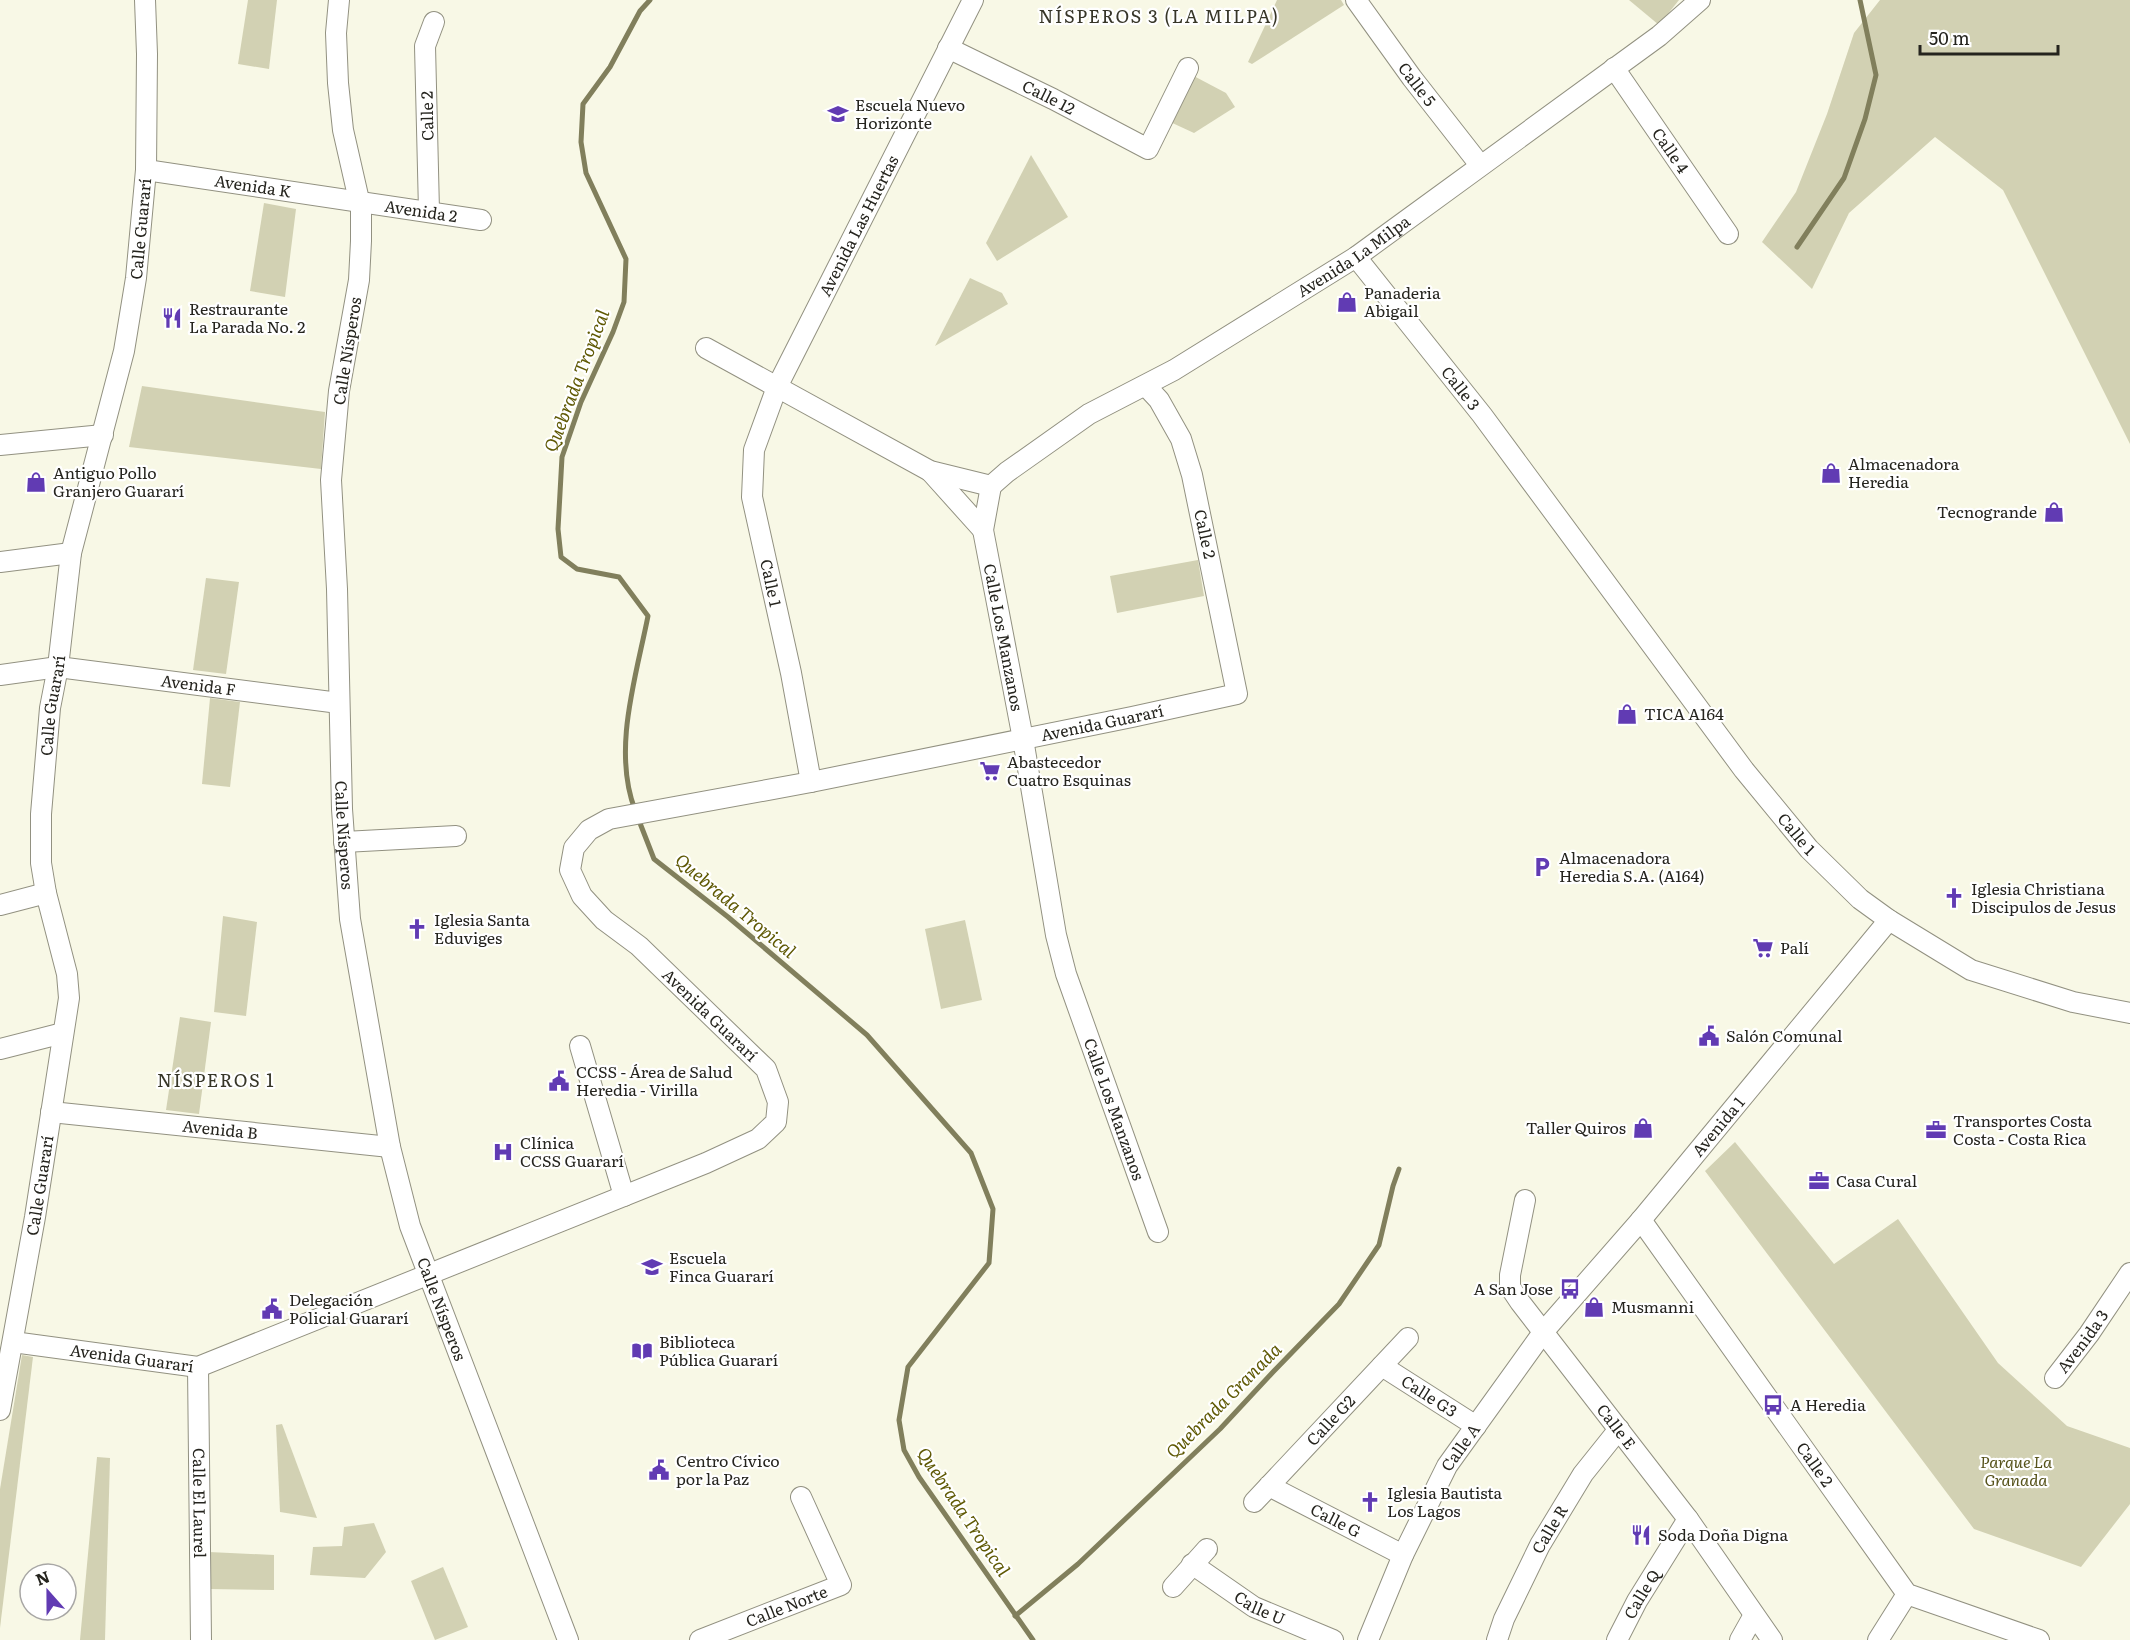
<svg xmlns="http://www.w3.org/2000/svg" width="2130" height="1640" font-family="Literata,serif">
  <style>
    .green { fill: #d2d1b3 }
    .lines { fill: none; stroke-linecap: round; stroke-linejoin: round }
    .stream { stroke: #817f5c; stroke-width: 5 }
    .street-casing { stroke: #929181; stroke-width: 22 }
    .street { stroke: #fff; stroke-width: 20 }
    .labels { text-anchor: middle; stroke-width: 4.5; stroke-linejoin: round; paint-order: stroke }
    .street-label { font-size: 16px; fill: #25241e; stroke: #fff }
    .poi-label { font-size: 16px; fill: #25241e; stroke: #fff; text-anchor: start }
    .park-label { font-size: 16px; font-style: italic; fill: #56521a; stroke: #fff }
    .neighbourhood-label { font-size: 18px; letter-spacing: 1.5px; fill: #373628; stroke: #fff }
    .water-label { font-size: 18px; font-style: italic; fill: #5f5904; stroke: #fff }
  </style>
  <rect width="100%" height="100%" fill="#f8f8e6"/>
  <g class="green">
    <polygon points="248,0 277,0 269,69 238,64"/>
    <polygon points="1277,0 1341,0 1344,5 1252,64 1248,62"/>
    <polygon points="1629,0 1679,0 1659,25"/>
    <polygon points="1880,0 2130,0 2130,444 2003,190 1935,137 1849,213 1812,289 1762,242 1796,192 1827,114 1854,33"/>
    <polygon points="1190,74 1226,93 1235,107 1194,133 1168,121"/>
    <polygon points="1031,155 1068,217 997,261 986,243"/>
    <polygon points="264,203 296,209 285,297 250,291"/>
    <polygon points="970,278 1002,293 1008,304 935,346"/>
    <polygon points="142,386 325,412 321,469 129,447"/>
    <polygon points="1198,560 1204,596 1117,613 1110,576"/>
    <polygon points="206,578 239,582 226,674 193,670"/>
    <polygon points="210,698 240,702 230,787 202,784"/>
    <polygon points="223,916 257,922 246,1016 214,1012"/>
    <polygon points="965,920 982,1000 941,1009 925,929"/>
    <polygon points="180,1017 211,1022 199,1114 166,1110"/>
    <polygon points="1735,1142 1834,1264 1898,1219 1998,1363 2067,1426 2130,1448 2130,1504 2081,1567 1974,1529 1705,1171"/>
    <polygon points="22,1355 33,1357 0,1628 0,1489"/>
    <polygon points="282,1424 317,1518 280,1512 276,1425"/>
    <polygon points="97,1457 110,1458 105,1640 80,1640"/>
    <polygon points="374,1523 386,1552 365,1578 310,1575 313,1547 342,1546 344,1527"/>
    <polygon points="209,1552 274,1555 274,1590 208,1589"/>
    <polygon points="443,1567 468,1627 435,1640 411,1581"/>
  </g>
  <g class="lines">
    <g class="stream">
      <polyline points="1797,247 1844,178 1865,119 1876,75 1860,0"/>
      <path d="M635 810C612 750 636 677 648 616L619 577 577 569 561 557 558 529 562 457 581 402 613 332 624 302 626 259 586 173 581 142 583 104 610 67 640 11 650 0"/>
      <polyline points="638,818 654,859 728,917 867,1035 971,1153 993,1209 989,1263 908,1367 899,1420 904,1450 919,1477 1033,1640"/>
      <polyline points="1015,1616 1078,1564 1220,1429 1273,1372 1339,1304 1379,1245 1393,1186 1399,1169"/>
    </g>
    <g class="street-casing">
      <g id="street">
        <path id="s1" d="M339 0 336 33 338 83 343 130 361 209V241L359 280 339 391 331 480 337 589 342 809 350 919 390 1147 410 1226 568 1640"/>
        <path id="s2" d="M1356 0 1412 78 1480 165"/>
        <path id="s3" d="M948 48 1053 99 1148 149 1188 68"/>
        <path id="s4" d="M1614 68 1728 234"/>
        <path id="s5" d="M146 170 481 220"/>
        <polyline points="429,211 425,46 434,22"/>
        <path id="s6" d="M1356 257 1482 415 1744 770 1809 849 1860 899 1889 920 1971 970 2073 1002 2130 1013"/>
        <polyline points="706,348 930,471 991,486"/>
        <polyline points="0,445 103,435"/>
        <polyline points="930,471 983,530"/>
        <path id="s7" d="M991 486 1007 472 1089 414 1174 370 1356 257 1659 36 1700 0"/>
        <path id="s8" d="M991 486 983 530 1023 739 1056 935 1066 974 1158 1232"/>
        <polyline points="0,562 71,553"/>
        <path id="s9" d="M0 675 58 667 339 703"/>
        <path id="s10" d="M811 782 791 673 752 497 754 450 777 387 973 0"/>
        <polyline points="344,842 456,836"/>
        <polyline points="0,905 46,893"/>
        <polyline points="580,1046 624,1196"/>
        <polyline points="0,1049 63,1033"/>
        <path id="s11" d="M51 1112 390 1147"/>
        <path id="s12" d="M1525 1200 1510 1275V1287L1520 1302 1688 1519 1772 1640"/>
        <path id="s13" d="M1641 1220 1907 1594 2039 1640"/>
        <path id="s14" d="M13 1342 198 1367 706 1163 758 1139 776 1122 778 1102 766 1069 639 946 604 920 582 896 570 870 574 848 589 830 609 819 811 782 1132 717 1237 694 1192 475 1181 439 1159 400 1146 386"/>
        <path id="s15" d="M1382 1366 1476 1426"/>
        <path id="s16" d="M198 1367 201 1640"/>
        <path id="s17" d="M2055 1378 2089 1334 2130 1273"/>
        <path id="s18" d="M0 1410 35 1217 69 998 67 974 46 893 41 863V814L50 708 58 667 71 553 124 351 136 278 146 170 147 54 145 0"/>
        <path id="s19" d="M1269 1486 1403 1555"/>
        <path id="s20" d="M1254 1502 1408 1338"/>
        <path id="s21" d="M1192 1564 1254 1607 1333 1640"/>
        <polyline points="1173,1587 1207,1549"/>
        <path id="s22" d="M700 1640 841 1585 801 1497"/>
        <path id="s23" d="M1368 1640 1403 1555 1447 1466 1544 1331 1641 1220 1889 920"/>
        <path id="s24" d="M1497 1640 1504 1619 1540 1545 1583 1474 1619 1429"/>
        <path id="s25" d="M1617 1640 1637 1601 1688 1519"/>
        <polyline points="1740,1640 1754,1615"/>
        <polyline points="1878,1640 1907,1594"/>
      </g>
    </g>
    <use href="#street" class="street"/>
  </g>
  <defs>
    <g id="school-bare" transform="scale(1.62)"><path d="M0-5L7-2L0 1L-7-2ZM-4 1L0 2.5L4 1V4Q0 6-4 4Z" fill="#613bb3" stroke="#fff" stroke-width="2.5" paint-order="stroke"/></g>
    <g id="shop-bare" transform="scale(1.62)"><path d="M-5-2.5h2.3a2.7 3.5 0 0 1 5.4 0H5L5.5 6h-11ZM-1.5-2.5h3a1.5 2.3 0 0 0-3 0Z" fill="#613bb3" stroke="#fff" stroke-width="2.5" paint-order="stroke"/></g>
    <g id="restaurant-bare" transform="scale(1.62)"><path d="M-5-6h1v4h1v-4h1v4h1v-4h1v5L-1.5 .5V6h-2V.5L-5-1ZM5-6V6H3V1.5H1.5Q1.5-4 5-6Z" fill="#613bb3" stroke="#fff" stroke-width="2.5" paint-order="stroke"/></g>
    <g id="supermarket-bare" transform="scale(1.62)"><path d="M-6-5.5h2.5l.6 2H6L4.5 2H-2.5L-4.4-4H-6ZM-1.5 3.2a1.3 1.3 0 1 0 .1 0ZM3 3.2a1.3 1.3 0 1 0 .1 0Z" fill="#613bb3" stroke="#fff" stroke-width="2.5" paint-order="stroke"/></g>
    <g id="parking-bare" transform="scale(1.62)"><path d="M-3.5-5.5H1a3.5 3.5 0 0 1 0 7H-1V5.5H-3.5ZM-1-3.4V-.6H.8a1.4 1.4 0 0 0 0-2.8Z" fill="#613bb3" stroke="#fff" stroke-width="2.5" paint-order="stroke"/></g>
    <g id="church-bare" transform="scale(1.62)"><path d="M-1.2-6h2.4v3.5h3.3v2.4h-3.3V6h-2.4V-.1h-3.3v-2.4h3.3Z" fill="#613bb3" stroke="#fff" stroke-width="2.5" paint-order="stroke"/></g>
    <g id="civic-bare" transform="scale(1.62)"><path d="M-.6-6.5H3V-4.5H.6V-3L4-1V1h2V6H-6V1h2V-1L-.6-3ZM-1.2 2.5V6h2.4V2.5Z" fill="#613bb3" stroke="#fff" stroke-width="2.5" paint-order="stroke"/></g>
    <g id="office-bare" transform="scale(1.62)"><path d="M-6-3h4V-5.5h4V-3h4V5H-6ZM-1-4.5V-3h2v-1.5ZM-6 0V1H6V0Z" fill="#613bb3" stroke="#fff" stroke-width="2.5" paint-order="stroke"/></g>
    <g id="hospital-bare" transform="scale(1.62)"><path d="M-5-5h3v3.5h4V-5h3V5h-3V1.5h-4V5h-3Z" fill="#613bb3" stroke="#fff" stroke-width="2.5" paint-order="stroke"/></g>
    <g id="bus-bare" transform="scale(1.62)"><path d="M-5-6H5V4H4V6H2V4H-2V6H-4V4H-5ZM-3.5-4V0h7V-4ZM-3.5 1.2v1.5H-2V1.2ZM2 1.2v1.5H3.5V1.2Z" fill="#613bb3" stroke="#fff" stroke-width="2.5" paint-order="stroke"/></g>
    <g id="library-bare" transform="scale(1.62)"><path d="M-6-4Q-3-5.5-.7-3.5V5Q-3 3-6 4ZM6-4Q3-5.5 .7-3.5V5Q3 3 6 4Z" fill="#613bb3" stroke="#fff" stroke-width="2.5" paint-order="stroke"/></g>
  </defs>
  <g fill-rule="evenodd">
    <use href="#school-bare" x="838" y="114"/>
    <use href="#shop-bare" x="1347" y="302"/>
    <use href="#restaurant-bare" x="172" y="318"/>
    <use href="#shop-bare" x="1831" y="473"/>
    <use href="#shop-bare" x="36" y="482"/>
    <use href="#shop-bare" x="2054" y="512"/>
    <use href="#shop-bare" x="1627" y="714"/>
    <use href="#supermarket-bare" x="990" y="771"/>
    <use href="#parking-bare" x="1542" y="867"/>
    <use href="#church-bare" x="1954" y="898"/>
    <use href="#church-bare" x="417" y="929"/>
    <use href="#supermarket-bare" x="1763" y="948"/>
    <use href="#civic-bare" x="1709" y="1036"/>
    <use href="#civic-bare" x="559" y="1081"/>
    <use href="#shop-bare" x="1643" y="1128"/>
    <use href="#office-bare" x="1936" y="1130"/>
    <use href="#hospital-bare" x="503" y="1152"/>
    <use href="#office-bare" x="1819" y="1181"/>
    <use href="#school-bare" x="652" y="1267"/>
    <use href="#bus-bare" x="1570" y="1289"/>
    <use href="#shop-bare" x="1594" y="1307"/>
    <use href="#civic-bare" x="272" y="1309"/>
    <use href="#library-bare" x="642" y="1351"/>
    <use href="#bus-bare" x="1773" y="1405"/>
    <use href="#civic-bare" x="659" y="1470"/>
    <use href="#church-bare" x="1370" y="1502"/>
    <use href="#restaurant-bare" x="1641" y="1535"/>
  </g>
  <g class="labels">
    <g class="street-label">
      <text dy="6" stroke="none"><textPath href="#s2" startOffset="104">Calle 5</textPath></text>
      <text dy="6" stroke="none"><textPath href="#s3" startOffset="112">Calle 12</textPath></text>
      <text transform="translate(427 116) rotate(-91)" y="6">Calle 2</text>
      <text dy="6" stroke="none"><textPath href="#s4" startOffset="100">Calle 4</textPath></text>
      <text dy="6" stroke="none"><textPath href="#s5" startOffset="108">Avenida K</textPath></text>
      <text dy="6" stroke="none"><textPath href="#s5" startOffset="278">Avenida 2</textPath></text>
      <text dy="6" stroke="none"><textPath href="#s10" startOffset="586">Avenida Las Huertas</textPath></text>
      <text dy="6" stroke="none"><textPath href="#s18" startOffset="1200">Calle Guararí</textPath></text>
      <text dy="6" stroke="none"><textPath href="#s7" startOffset="430">Avenida La Milpa</textPath></text>
      <text transform="translate(347 351) rotate(-81)" y="6">Calle Nísperos</text>
      <text dy="6" stroke="none"><textPath href="#s6" startOffset="168">Calle 3</textPath></text>
      <text transform="translate(1205 534) rotate(78)" y="6">Calle 2</text>
      <text transform="translate(771 583) rotate(78)" y="6">Calle 1</text>
      <text dy="6" stroke="none"><textPath href="#s8" startOffset="154">Calle Los Manzanos</textPath></text>
      <text dy="6" stroke="none"><textPath href="#s9" startOffset="200">Avenida F</textPath></text>
      <text dy="6" stroke="none"><textPath href="#s18" startOffset="714">Calle Guararí</textPath></text>
      <text dy="6" stroke="none"><textPath href="#s14" startOffset="1724">Avenida Guararí</textPath></text>
      <text dy="6" stroke="none"><textPath href="#s6" startOffset="726">Calle 1</textPath></text>
      <text dy="6" stroke="none"><textPath href="#s1" startOffset="840">Calle Nísperos</textPath></text>
      <text transform="translate(710 1015) rotate(44)" y="6">Avenida Guararí</text>
      <text dy="6" stroke="none"><textPath href="#s8" startOffset="640">Calle Los Manzanos</textPath></text>
      <text dy="6" stroke="none"><textPath href="#s23" startOffset="626">Avenida 1</textPath></text>
      <text dy="6" stroke="none"><textPath href="#s11" startOffset="170">Avenida B</textPath></text>
      <text dy="6" stroke="none"><textPath href="#s18" startOffset="228">Calle Guararí</textPath></text>
      <text dy="6" stroke="none"><textPath href="#s1" startOffset="1326">Calle Nísperos</textPath></text>
      <text dy="6" stroke="none"><textPath href="#s17" startOffset="46">Avenida 3</textPath></text>
      <text dy="6" stroke="none"><textPath href="#s14" startOffset="120">Avenida Guararí</textPath></text>
      <text dy="6" stroke="none"><textPath href="#s15" startOffset="56">Calle G3</textPath></text>
      <text dy="6" stroke="none"><textPath href="#s20" startOffset="112">Calle G2</textPath></text>
      <text dy="6" stroke="none"><textPath href="#s12" startOffset="264">Calle E</textPath></text>
      <text dy="6" stroke="none"><textPath href="#s23" startOffset="214">Calle A</textPath></text>
      <text dy="6" stroke="none"><textPath href="#s13" startOffset="300">Calle 2</textPath></text>
      <text dy="6" stroke="none"><textPath href="#s16" startOffset="136">Calle El Laurel</textPath></text>
      <text dy="6" stroke="none"><textPath href="#s19" startOffset="75">Calle G</textPath></text>
      <text dy="6" stroke="none"><textPath href="#s24" startOffset="123">Calle R</textPath></text>
      <text dy="6" stroke="none"><textPath href="#s25" startOffset="52">Calle Q</textPath></text>
      <text dy="6" stroke="none"><textPath href="#s22" startOffset="93">Calle Norte</textPath></text>
      <text dy="6" stroke="none"><textPath href="#s21" startOffset="81">Calle U</textPath></text>
    </g>
    <g class="poi-label">
      <text x="855" y="111">Escuela Nuevo<tspan x="855" dy="18">Horizonte</tspan></text>
      <text x="1364" y="299">Panaderia<tspan x="1364" dy="18">Abigail</tspan></text>
      <text x="189" y="315">Restraurante<tspan x="189" dy="18">La Parada No. 2</tspan></text>
      <text x="1848" y="470">Almacenadora<tspan x="1848" dy="18">Heredia</tspan></text>
      <text x="53" y="479">Antiguo Pollo<tspan x="53" dy="18">Granjero Guararí</tspan></text>
      <text x="2037" y="518" text-anchor="end">Tecnogrande</text>
      <text x="1644" y="720">TICA A164</text>
      <text x="1007" y="768">Abastecedor<tspan x="1007" dy="18">Cuatro Esquinas</tspan></text>
      <text x="1559" y="864">Almacenadora<tspan x="1559" dy="18">Heredia S.A. (A164)</tspan></text>
      <text x="1971" y="895">Iglesia Christiana<tspan x="1971" dy="18">Discipulos de Jesus</tspan></text>
      <text x="434" y="926">Iglesia Santa<tspan x="434" dy="18">Eduviges</tspan></text>
      <text x="1780" y="954">Palí</text>
      <text x="1726" y="1042">Salón Comunal</text>
      <text x="576" y="1078">CCSS - Área de Salud<tspan x="576" dy="18">Heredia - Virilla</tspan></text>
      <text x="1953" y="1127">Transportes Costa<tspan x="1953" dy="18">Costa - Costa Rica</tspan></text>
      <text x="1626" y="1134" text-anchor="end">Taller Quiros</text>
      <text x="520" y="1149">Clínica<tspan x="520" dy="18">CCSS Guararí</tspan></text>
      <text x="1836" y="1187">Casa Cural</text>
      <text x="669" y="1264">Escuela<tspan x="669" dy="18">Finca Guararí</tspan></text>
      <text x="1553" y="1295" text-anchor="end">A San Jose</text>
      <text x="289" y="1306">Delegación<tspan x="289" dy="18">Policial Guararí</tspan></text>
      <text x="1611" y="1313">Musmanni</text>
      <text x="659" y="1348">Biblioteca<tspan x="659" dy="18">Pública Guararí</tspan></text>
      <text x="1790" y="1411">A Heredia</text>
      <text x="676" y="1467">Centro Cívico<tspan x="676" dy="18">por la Paz</tspan></text>
      <text x="1387" y="1499">Iglesia Bautista<tspan x="1387" dy="18">Los Lagos</tspan></text>
      <text x="1658" y="1541">Soda Doña Digna</text>
    </g>
    <g class="park-label">
      <text x="2016" y="1468">Parque La<tspan x="2016" dy="18">Granada</tspan></text>
    </g>
    <g class="neighbourhood-label">
      <text x="1159" y="23">NÍSPEROS 3 (LA MILPA)</text>
      <text x="216" y="1087">NÍSPEROS 1</text>
    </g>
    <g class="water-label">
      <text transform="translate(577 381) rotate(-69)" y="6">Quebrada Tropical</text>
      <text transform="translate(735 906) rotate(40)" y="6">Quebrada Tropical</text>
      <text transform="translate(1224 1401) rotate(-45)" y="6">Quebrada Granada</text>
      <text transform="translate(963 1512) rotate(56)" y="6">Quebrada Tropical</text>
    </g>
  </g>
  <g transform="translate(48 1592) rotate(339)"><circle r="28" fill="#ffffff" stroke="#a8a7a5" stroke-width="1.5"/>
  <path d="M0-4.5L10 22L0 15L-10 22Z" fill="#613bb3"/>
  <text y="-9" font-size="16" font-weight="bold" text-anchor="middle" fill="#25241e">N</text>
  </g>
  <path d="M1920 45v9h138v-9" fill="none" stroke="#25241e" stroke-width="3"/>
  <text x="1929" y="45" font-size="18" fill="#25241e" stroke="#ffffff" stroke-width="4.5" paint-order="stroke">50 m</text>
</svg>
